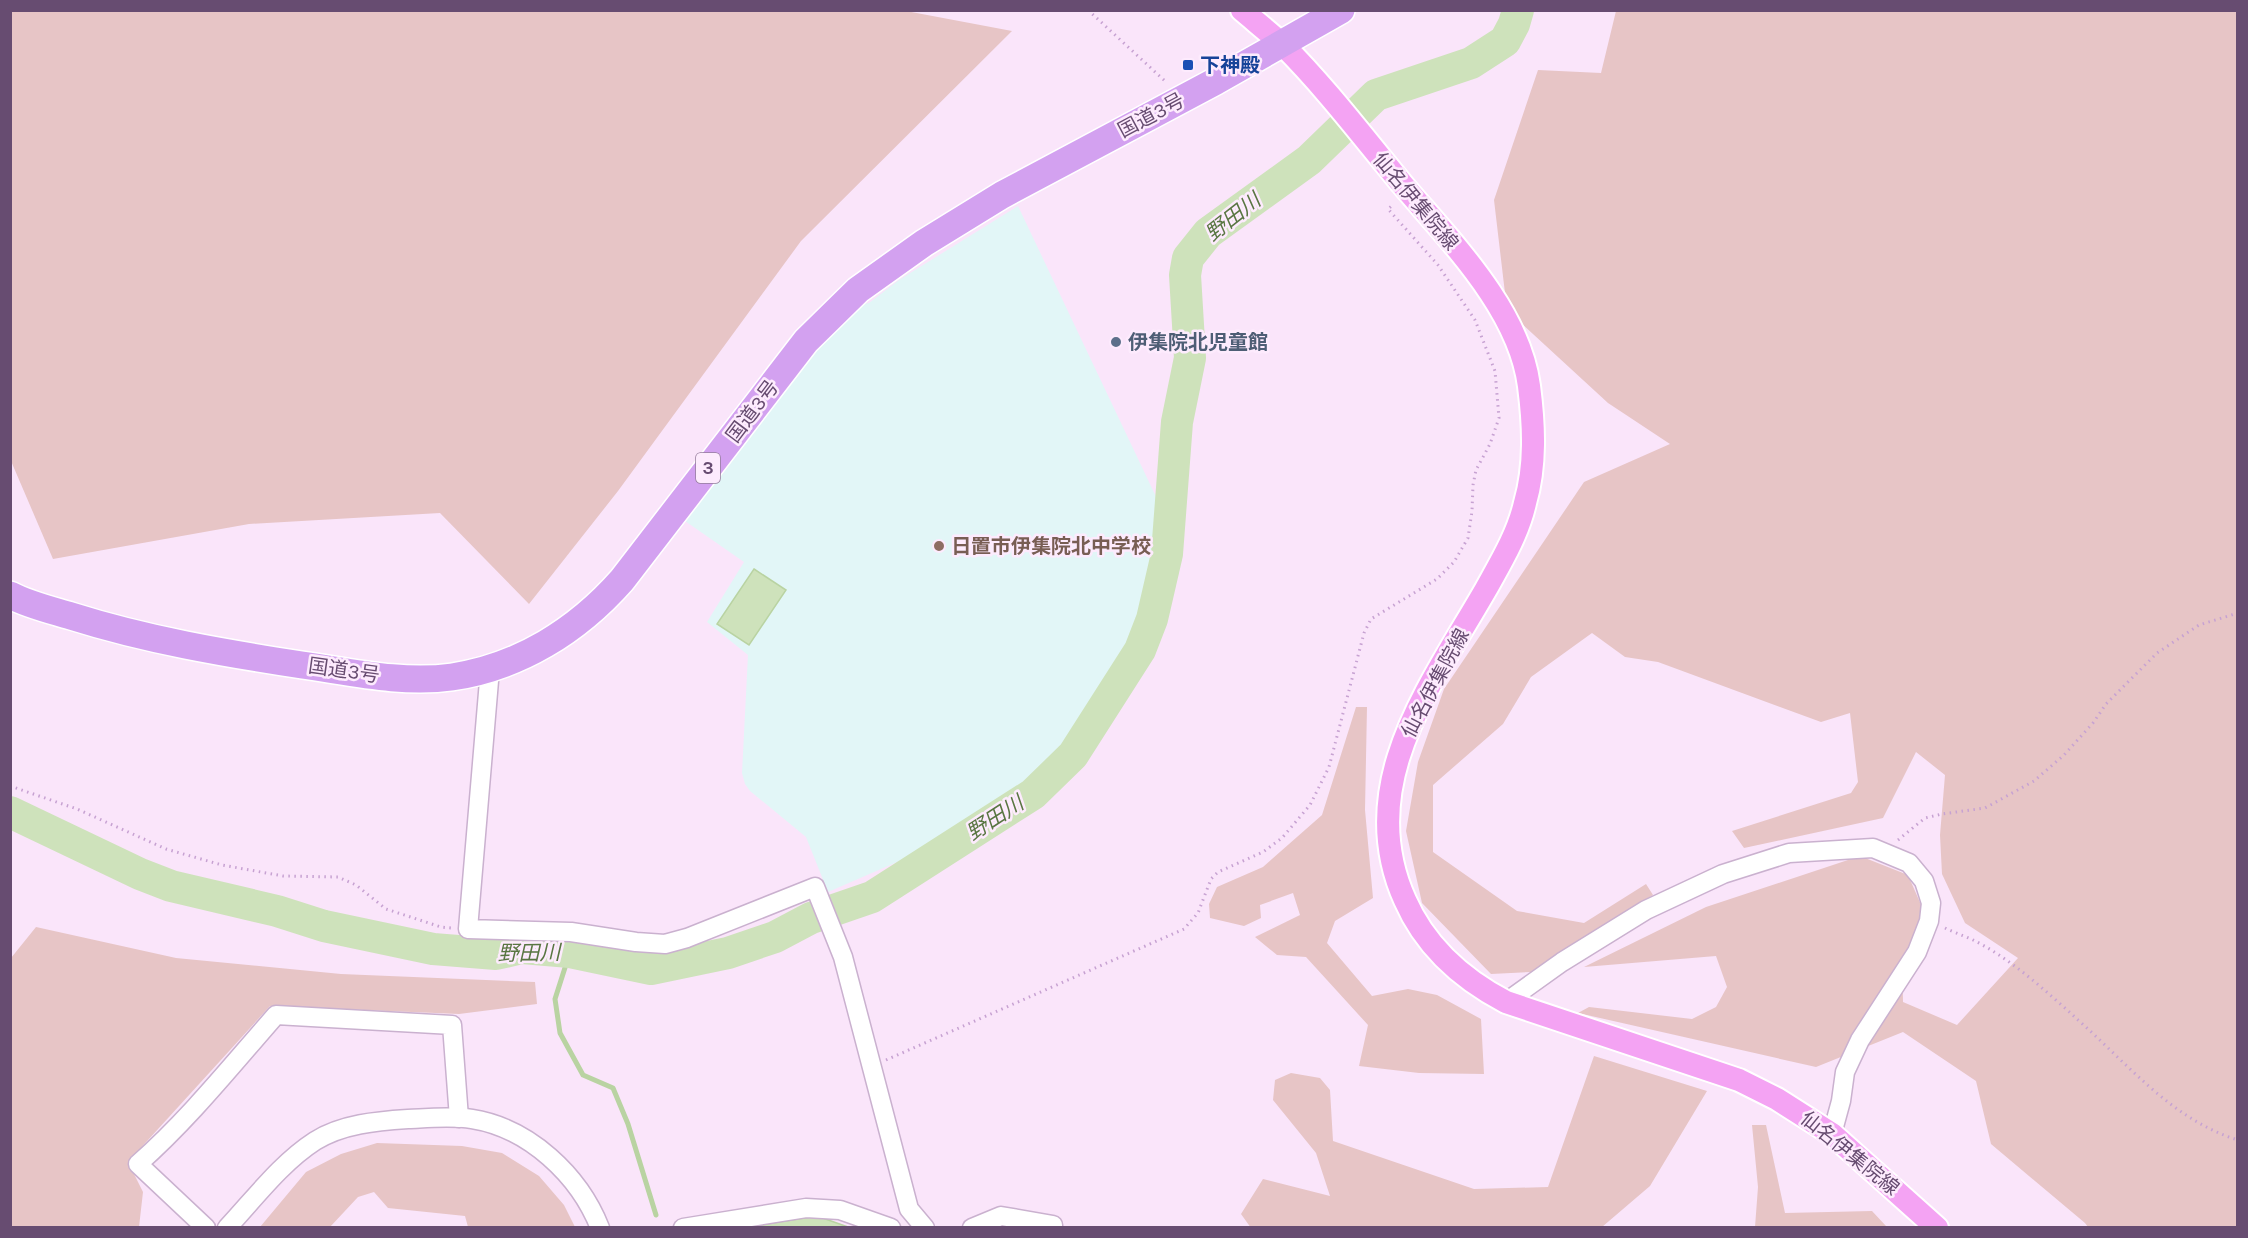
<svg xmlns="http://www.w3.org/2000/svg" width="2248" height="1238" font-family="Karla,'Noto Sans JP',sans-serif">
  <style>
    .education { fill: #e2f6f7 }
    .green { fill: #e7c5c6 }
    .water { fill: #cee2bb; stroke: #b9d3a2; stroke-width: 1.5 }
    .lines { fill: none; stroke-linecap: round; stroke-linejoin: round }
    .stream { stroke: #b9d3a2; stroke-width: 5 }
    .river { stroke: #cee2bb; stroke-width: 32 }
    .minor-casing { stroke: #cab1cf; stroke-width: 21 }
    .major-casing { stroke: #fff; stroke-width: 26 }
    .highway-casing { stroke: #fff; stroke-width: 30 }
    .path { stroke: #c7a2d2; stroke-width: 3; stroke-dasharray: 1.5 4.5; stroke-linecap: butt }
    .minor { stroke: #fff; stroke-width: 18 }
    .major { stroke: #f4a3f3; stroke-width: 22 }
    .highway { stroke: #d3a1f0; stroke-width: 27 }
    .transit-dot { fill: #1a4fb4; stroke: #fdebfd; stroke-width: 2 }
    .service-dot { fill: #5c6f8a; stroke: #fdebfd; stroke-width: 2 }
    .education-dot { fill: #8d6e63; stroke: #fdebfd; stroke-width: 2 }
    .labels { text-anchor: middle; stroke-width: 5; stroke-linejoin: round; paint-order: stroke }
    .shield { fill: #fdebfd; stroke: #947c9b; stroke-width: 1.5 }
    .shield-label { font-size: 18px; font-weight: bold; fill: #674c71 }
    .transit-label { font-size: 20px; font-weight: bold; fill: #164399; stroke: #fdebfd; text-anchor: start }
    .street-label { font-size: 20px; fill: #674c71; stroke: #fdebfd }
    .service-label { font-size: 20px; font-weight: bold; fill: #4e5e75; stroke: #fdebfd; text-anchor: start }
    .education-label { font-size: 20px; font-weight: bold; fill: #785e54; stroke: #fdebfd; text-anchor: start }
    .water-label { font-size: 21px; font-style: italic; fill: #597642; stroke: #fdebfd }
  </style>
  <rect width="100%" height="100%" fill="#fae5fa"/>
  <polygon class="education" points="1018,206 1159,503 1162,530 1132,635 1117,667 1055,759 1025,788 911,856 828,892 806,837 750,791 745,784 742,773 748,655 707,622 744,562 685,521 793,378 858,305 869,303 899,280"/>
  <g class="green">
    <polygon points="906,11 1012,31 801,241 618,491 529,604 440,513 249,524 53,559 11,461 11,11"/>
    <polygon points="1616,11 2237,11 2237,1227 2088,1227 2085,1223 1991,1144 1976,1081 1903,1032 1816,1067 1578,1013 1589,1007 1692,1019 1716,1007 1727,987 1716,956 1584,967 1706,907 1860,856 1908,875 1922,907 1916,933 1902,961 1903,1002 1957,1025 2018,958 1965,923 1942,874 1940,835 1945,775 1916,752 1883,818 1744,848 1732,831 1851,793 1858,782 1850,713 1821,722 1658,662 1625,657 1592,633 1531,677 1503,724 1433,785 1433,852 1517,911 1584,923 1646,884 1653,895 1531,972 1491,974 1422,903 1406,831 1418,762 1444,689 1584,482 1670,444 1608,403 1507,310 1494,200 1538,70 1601,73"/>
    <polygon points="1356,707 1367,707 1365,810 1373,898 1335,921 1327,943 1372,996 1408,989 1437,995 1481,1019 1484,1074 1419,1073 1359,1066 1368,1025 1306,957 1277,955 1255,937 1300,915 1293,893 1260,905 1261,918 1244,926 1210,918 1209,904 1217,887 1263,867 1322,815"/>
    <polygon points="36,927 176,958 341,974 535,982 537,1004 459,1014 270,1006 128,1162 143,1192 139,1227 11,1228 11,958"/>
    <polygon points="1594,1056 1707,1091 1650,1186 1602,1227 1251,1228 1241,1214 1263,1179 1330,1196 1316,1153 1273,1100 1275,1080 1291,1073 1320,1078 1330,1090 1333,1141 1474,1189 1548,1187"/>
    <polygon points="1752,1125 1766,1125 1785,1213 1872,1211 1886,1226 1884,1228 1755,1227 1758,1187"/>
    <polygon points="377,1143 462,1146 502,1153 539,1176 564,1205 575,1227 468,1227 465,1216 388,1208 374,1192 358,1197 330,1227 260,1227 306,1172 341,1154"/>
  </g>
  <g class="water">
    <polygon points="754,569 786,590 749,645 717,624"/>
    <polygon points="817,1216 848,1227 742,1228"/>
  </g>
  <g class="lines">
    <polyline class="stream" points="570,952 555,999 560,1033 583,1075 613,1088 628,1124 656,1215"/>
    <polyline class="river" points="10,812 140,874 171,886 277,911 324,926 433,949 496,954 522,948 570,952 651,969 728,953 775,937 811,918 872,897 1033,794 1073,755 1140,650 1152,619 1167,554 1177,422 1190,358 1185,275 1188,258 1208,233 1309,160 1376,95 1471,63 1505,41 1514,24 1518,10"/>
    <g class="minor-casing">
      <g id="minor">
        <polyline points="490,669 468,929 571,932 636,942 665,944 687,938 815,887 843,957 909,1209 925,1228"/>
        <polyline points="1506,1002 1562,962 1646,910 1723,874 1789,853 1873,848 1909,863 1924,881 1931,903 1929,921 1917,952 1860,1040 1845,1072 1841,1101 1832,1134"/>
        <path d="M206 1228 138 1164C189 1119 232 1065 276 1015L452 1025 459 1118"/>
        <path d="M227 1228C255 1198 281 1163 315 1141 342 1124 377 1121 408 1119 430 1118 451 1116 472 1119 529 1128 579 1175 600 1228"/>
        <polyline points="683,1228 806,1208 840,1210 891,1228"/>
        <polyline points="972,1228 1001,1216 1053,1225 1053,1228"/>
      </g>
    </g>
    <g class="major-casing">
      <path id="major" d="M1242 10C1256 22 1270 33 1283 45 1326 88 1363 137 1402 184 1450 241 1519 309 1529 386 1534 425 1536 465 1525 503 1518 534 1501 562 1486 589 1431 685 1353 785 1405 900 1425 946 1462 979 1506 1002L1739 1080 1777 1099 1832 1134 1937 1228"/>
    </g>
    <g class="highway-casing">
      <path id="highway" d="M10 595C29 605 51 610 71 616 147 640 224 653 302 665 351 672 403 684 452 677 519 667 577 631 622 580L806 341 858 290 924 243 1002 195 1216 81 1341 10"/>
    </g>
    <g class="path">
      <polyline points="1088,10 1166,82"/>
      <polyline points="10,786 77,809 166,849 222,865 283,876 338,877 356,885 386,909 441,927 451,928"/>
      <polyline points="1898,840 1925,818 1942,814 1985,808 2034,781 2064,755 2093,723 2106,704 2157,653 2199,625 2238,613"/>
      <path d="M1945 928C1953 932 1962 935 1971 939 2009 957 2046 991 2077 1019 2127 1063 2172 1120 2238 1140"/>
      <polyline points="886,1060 1184,929 1198,913 1211,879 1218,872 1263,852 1282,838 1310,805 1329,767 1364,633 1371,619 1437,579 1454,562 1468,538 1472,511 1473,485 1476,470 1490,444 1499,418 1495,371 1475,320 1438,265 1388,209 1394,204"/>
    </g>
    <use href="#minor" class="minor"/>
    <use href="#major" class="major"/>
    <use href="#highway" class="highway"/>
  </g>
  <rect class="transit-dot" x="1182" y="59" width="12" height="12" rx="3"/>
  <circle class="service-dot" cx="1116" cy="342" r="6"/>
  <circle class="education-dot" cx="939" cy="546" r="6"/>
  <g class="labels">
    <rect class="shield" x="696" y="453" width="24" height="30" rx="4.5"/>
    <g class="shield-label">
      <text x="708" y="474">3</text>
    </g>
    <g class="transit-label">
      <text x="1200" y="72">下神殿</text>
    </g>
    <g class="street-label">
      <text transform="translate(1151 115) rotate(-28)" y="7">国道3号</text>
      <text transform="translate(1416 201) rotate(50)" y="7">仙名伊集院線</text>
      <text transform="translate(752 411) rotate(-53)" y="7">国道3号</text>
      <text transform="translate(344 670) rotate(8)" y="7">国道3号</text>
      <text transform="translate(1435 683) rotate(-62)" y="7">仙名伊集院線</text>
      <text transform="translate(1850 1153) rotate(39)" y="7">仙名伊集院線</text>
    </g>
    <g class="service-label">
      <text x="1128" y="349">伊集院北児童館</text>
    </g>
    <g class="education-label">
      <text x="951" y="553">日置市伊集院北中学校</text>
    </g>
    <g class="water-label">
      <text transform="translate(1233 217) rotate(-38)" y="7">野田川</text>
      <text transform="translate(995 818) rotate(-33)" y="7">野田川</text>
      <text transform="translate(529 953) rotate(-1)" y="7">野田川</text>
    </g>
  </g>
  <rect width="2248" height="1238" fill="none" stroke="#674c71" stroke-width="24"/>
</svg>
